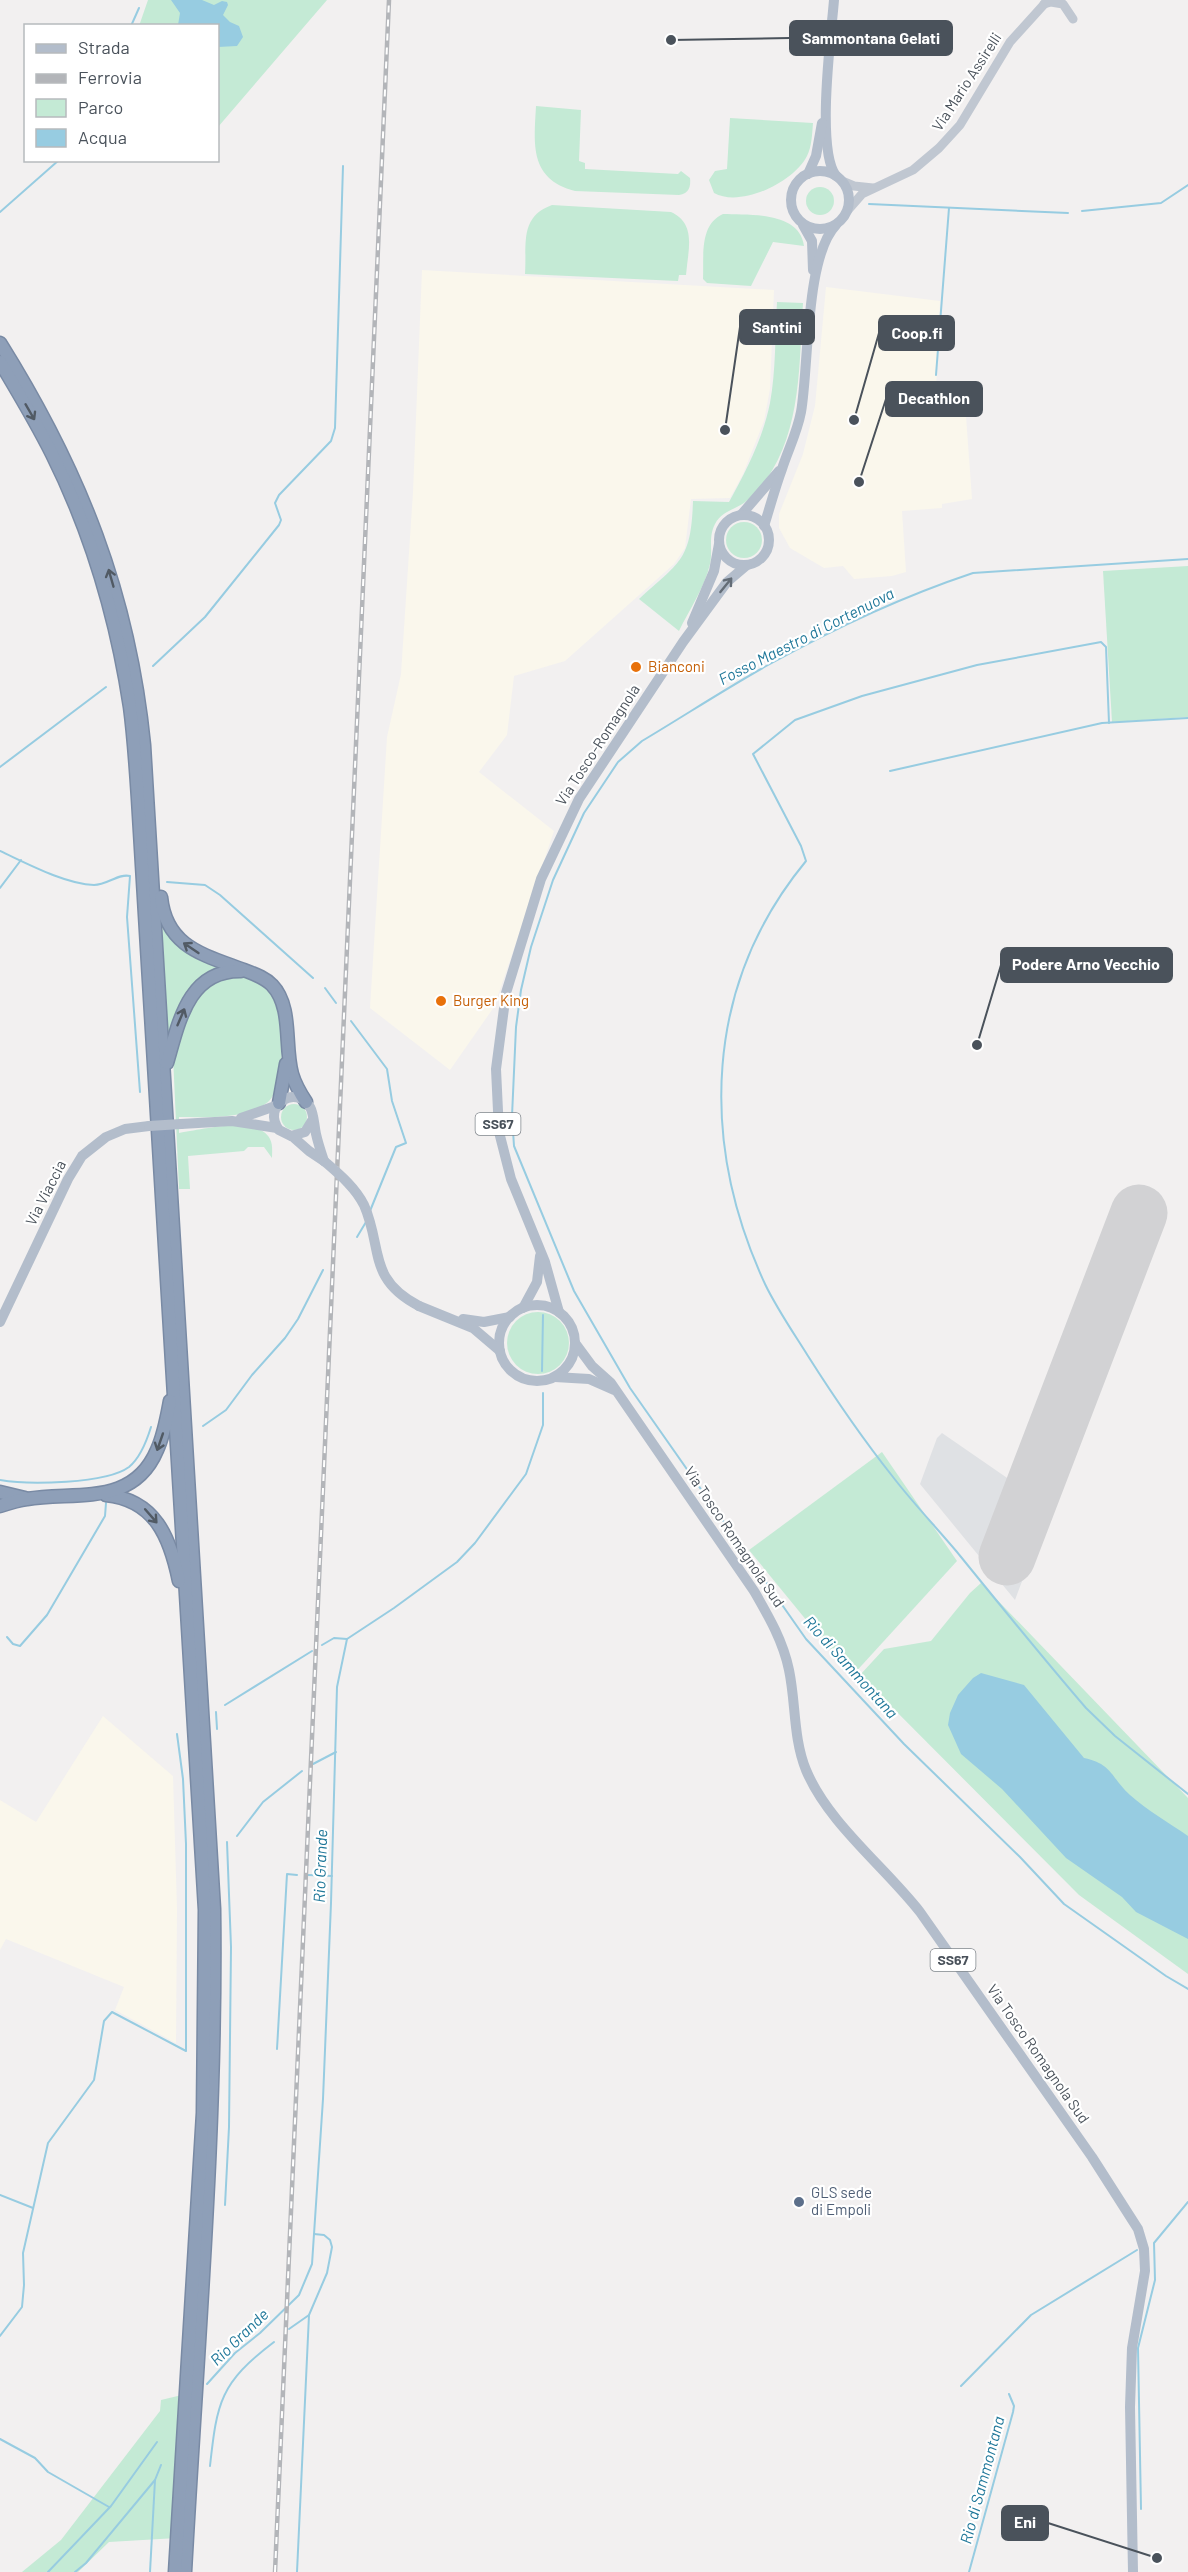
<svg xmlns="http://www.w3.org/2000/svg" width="1188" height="2572" font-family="Barlow,sans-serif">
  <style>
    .commercial { fill: #faf7ec }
    .airport { fill: #dfe1e4 }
    .green { fill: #c4ead5 }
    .water { fill: #97cce1 }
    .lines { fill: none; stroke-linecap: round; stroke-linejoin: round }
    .stream { stroke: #97cce1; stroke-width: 2 }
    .runway { stroke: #d2d2d4; stroke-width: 57 }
    .highway-casing { stroke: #798aa4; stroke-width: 15 }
    .secondary { stroke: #c0c7d1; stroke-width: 9 }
    .primary { stroke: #b3bdcb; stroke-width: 10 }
    .highway { stroke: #8e9fb8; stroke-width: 12 }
    .rail-casing { stroke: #b3b5b9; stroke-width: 4.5 }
    .rail { stroke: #fff; stroke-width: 2; stroke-dasharray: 7; stroke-linecap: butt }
    .primary-bridge { stroke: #b3bdcb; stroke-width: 10 }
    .oneway { stroke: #515a64 }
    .oneway2 { stroke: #646d77 }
    .food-dot { fill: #e8710a; stroke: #fff; stroke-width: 2 }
    .service-dot { fill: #5c6f8a; stroke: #fff; stroke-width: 2 }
    .labels { text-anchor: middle; stroke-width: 4.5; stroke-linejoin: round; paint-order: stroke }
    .shield { fill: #fff; stroke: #80868c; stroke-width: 1.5 }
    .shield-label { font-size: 14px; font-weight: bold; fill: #4a525b }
    .street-label { font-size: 15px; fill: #4a525b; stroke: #fff }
    .food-label { font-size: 15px; fill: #c56008; stroke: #fff; text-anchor: start }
    .service-label { font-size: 15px; fill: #4e5e75; stroke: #fff; text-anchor: start }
    .water-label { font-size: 16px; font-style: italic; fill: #1f7799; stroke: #fff }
    .leader { fill: none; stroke: #4a525b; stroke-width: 2 }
    .callout-dot { fill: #4a525b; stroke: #fff; stroke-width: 2 }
    .callout { fill: #4a525b; stroke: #4a525b; stroke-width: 2 }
    .callout-label { font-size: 16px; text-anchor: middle; font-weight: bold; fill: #fff }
  </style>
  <rect width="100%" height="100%" fill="#f2f0f0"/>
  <g class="commercial">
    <polygon points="422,270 774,290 770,389 764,421 743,474 730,498 691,499 685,548 674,564 565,661 514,676 507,735 479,772 554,831 494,1007 450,1070 370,1008 387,737 401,674 413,492"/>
    <polygon points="826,287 940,301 935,413 966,416 972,499 942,504 942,508 902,511 906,572 892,576 854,579 843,566 824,568 790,548 779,528 779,514 803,454 815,406"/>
    <polygon points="103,1716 173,1776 177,1909 176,2043 115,2010 124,1987 6,1939 0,1950 0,1800 36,1822"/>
  </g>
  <polygon class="airport" points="1134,1187 1158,1220 1015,1600 920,1484 937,1438 942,1433 1013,1482 1121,1200 1125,1191"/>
  <g class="green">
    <polygon points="148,0 327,0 218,127 218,26 139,26"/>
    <path d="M536 106 581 110 579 161 585 163V169L678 174 681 171 690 178C691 186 689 194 679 195L575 191C529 179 534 144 536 106Z"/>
    <path d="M730 118 813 123C812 134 812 146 807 156 794 182 741 208 714 193L709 180 715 171 727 169Z"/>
    <circle cx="820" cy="201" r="14"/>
    <path d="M552 205 671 212C697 224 688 250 686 275H679L678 281 525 274C527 244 519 217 552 205Z"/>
    <path d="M723 214C747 215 800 211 804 246L773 242 751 286 707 283 703 279C704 256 699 225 723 214Z"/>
    <path d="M777 302 803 303C799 362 802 429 766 480 760 488 752 497 744 503 733 510 721 512 715 524 708 537 713 551 710 564 705 587 689 610 679 631L639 599C681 561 691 560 693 501L729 502C746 471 763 438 770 403 776 371 775 335 777 302Z"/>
    <circle cx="744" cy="540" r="18"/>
    <polygon points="1188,566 1188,717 1112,722 1103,571"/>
    <polygon points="162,920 221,966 170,1035 167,1033"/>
    <path d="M240 975C252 980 267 984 274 996 285 1016 286 1087 268 1102 246 1120 205 1117 179 1117V1133C200 1130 258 1115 270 1139 273 1145 272 1152 272 1158L264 1147H248L244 1151 188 1156 190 1189H179L173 1056 184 1017 209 981Z"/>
    <circle cx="294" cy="1117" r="13"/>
    <circle cx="538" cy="1343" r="31"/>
    <polygon points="882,1452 957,1561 852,1676 749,1550"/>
    <polygon points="981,1583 1188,1798 1188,1974 1079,1895 860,1675 884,1649 931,1641 970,1593"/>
    <polygon points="186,2394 177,2538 109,2542 78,2572 22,2572 61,2540 160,2411 161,2400"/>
  </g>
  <g class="water">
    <polygon points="171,0 202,0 214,5 222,1 227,2 228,5 223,15 230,22 239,26 243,37 237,46 218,47 218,26 178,25 180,13"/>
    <path d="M981 1673 1024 1685 1084 1758C1113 1764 1111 1778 1130 1795 1147 1810 1169 1823 1188 1836V1939L1136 1912 1122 1897 1066 1858 1002 1789 961 1754 948 1725 950 1713 958 1695 973 1678Z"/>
  </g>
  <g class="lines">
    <g class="stream">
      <polyline points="131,26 139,8"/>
      <polyline points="869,204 1068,213"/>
      <polyline points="1082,211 1161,203 1188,185"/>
      <polyline points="0,212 59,160"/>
      <polyline points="936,375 949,208"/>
      <path d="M1188 559 973 573C901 597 833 629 768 665 725 689 684 716 642 741L618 762 584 813 553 880 531 947 521 990 516 1027 512 1116 514 1146 574 1291 630 1388 806 1639 904 1744 1020 1857 1064 1904 1166 1976 1188 1989"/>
      <polyline points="153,666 205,617 279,525 281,520 275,503 279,495 331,441 335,428 343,166"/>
      <path d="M1109 723 1106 647 1101 642 977 665 862 696 795 720 753 754 801 846 806 861C704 985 699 1141 765 1284 777 1309 793 1332 808 1356 834 1397 862 1438 893 1477 913 1503 936 1527 957 1552 1000 1605 1042 1657 1086 1708L1115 1736 1188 1794"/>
      <polyline points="0,767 106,687"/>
      <polyline points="890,771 1102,723 1188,718"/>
      <path d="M0 851C26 863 65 884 94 885 107 885 119 873 130 876L127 917 140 1092"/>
      <polyline points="167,882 205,885 220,895 313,978"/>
      <polyline points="0,888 21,860"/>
      <polyline points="325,988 336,1003"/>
      <polyline points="351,1021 387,1069 392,1101 406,1143 396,1147 370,1211"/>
      <polyline points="357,1237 366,1222"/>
      <polyline points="542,1371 543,1315"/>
      <polyline points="203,1426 226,1410 252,1375 285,1338 298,1319 323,1270"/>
      <path d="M0 1480C28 1485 106 1484 129 1467 140 1458 147 1440 151 1427"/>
      <polyline points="7,1637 13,1644 20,1646 47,1615 105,1516 106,1503"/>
      <polyline points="322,1645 334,1638 347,1639"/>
      <polyline points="225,1705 312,1651"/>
      <polyline points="216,1712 217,1729"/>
      <polyline points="313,1764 336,1752"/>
      <polyline points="237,1836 263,1802 302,1771"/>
      <polyline points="308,1875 332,1876"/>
      <polyline points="277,2049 287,1874 297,1875"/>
      <polyline points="0,2195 33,2208"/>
      <polyline points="225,2205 229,2127 231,1947 227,1842"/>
      <polyline points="289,2329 309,2315"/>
      <polyline points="0,2336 22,2307 24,2285 23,2253 48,2143 94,2080 104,2021 112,2012 186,2051 186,1844 183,1779 177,1734"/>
      <polyline points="207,2384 235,2353 260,2333 299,2295 312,2264 323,2099 331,1903 337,1687 347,1639 394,1608 457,1562 475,1543 526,1474 543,1425 543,1393"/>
      <polyline points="961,2386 1031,2315 1137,2250"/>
      <polyline points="0,2439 35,2458 48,2472 109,2507"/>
      <path d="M210 2466C217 2402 220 2383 274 2342"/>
      <polyline points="1141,2509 1138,2348 1155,2280 1154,2243 1188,2202"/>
      <polyline points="48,2572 111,2506 157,2442"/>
      <polyline points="75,2572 86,2563 155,2480 161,2465"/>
      <polyline points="150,2572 155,2480"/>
      <polyline points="297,2572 309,2315 327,2273 332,2247 330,2240 324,2235 314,2234"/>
      <polyline points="969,2572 1013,2412 1014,2406 1009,2394"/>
    </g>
    <polyline class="runway" points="1007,1557 1139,1213"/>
    <g class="highway-casing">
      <g id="highway">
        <path d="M0 343C80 471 129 594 144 745L214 1909C217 2130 197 2351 185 2572"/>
        <path d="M0 362C18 392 36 422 52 454 91 532 117 621 130 707 134 737 136 768 138 799L205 1910 203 2113 175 2572"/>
        <path d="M161 897C166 947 204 955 244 970 254 974 264 977 272 985 293 1007 284 1046 292 1074 295 1084 300 1093 306 1102"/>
        <path d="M167 1063C179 1022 188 970 241 971"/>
        <polyline points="279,1103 286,1064"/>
        <polyline points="0,1492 25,1498"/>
        <path d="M106 1495C155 1500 170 1537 179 1581"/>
        <path d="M0 1506C9 1503 18 1500 27 1499 76 1491 133 1507 157 1450 164 1435 167 1417 170 1401"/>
      </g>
    </g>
    <g class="secondary">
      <polyline points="1044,4 1051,2 1063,4 1073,19"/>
      <polyline points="842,181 854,186 873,188"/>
      <polyline points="848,210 862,194 913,170 939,148 960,125 1010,42 1048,0"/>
    </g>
    <g class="primary">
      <path d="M834 0C831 37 816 149 836 176"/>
      <circle cx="820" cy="200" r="29"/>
      <polyline points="808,174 816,156 822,123"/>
      <polyline points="803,225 812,241 813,270"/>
      <polyline points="741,515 779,471"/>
      <circle cx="744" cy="540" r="25"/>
      <path d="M764 526C770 507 775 488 782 469 788 450 797 433 801 412 809 367 805 257 836 225"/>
      <polyline points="692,623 714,571 719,544"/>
      <polyline points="241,1118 278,1105"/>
      <path d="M313 1119 305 1132 291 1136 279 1130C261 1105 296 1084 310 1107 314 1114 314 1125 316 1134 318 1143 321 1152 324 1161"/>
      <polyline points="181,1124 232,1121 277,1128"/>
      <polyline points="292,1136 309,1151 324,1161"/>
      <circle cx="537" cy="1343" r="38"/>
      <polyline points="419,1306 473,1328 500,1351"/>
      <polyline points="523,1308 537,1282 540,1256"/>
      <polyline points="559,1312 545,1262 511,1179 499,1132 496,1069 506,993 541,879 579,799 683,642 727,582 747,565"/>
      <polyline points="463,1319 484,1322 510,1317"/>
      <polyline points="0,1322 68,1179 82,1156 106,1137 125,1129 149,1126"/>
      <path d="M575 1343 592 1366 611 1383 754 1591C769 1617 783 1641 789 1670 796 1703 793 1738 806 1770 828 1823 884 1866 920 1912L1092 2157 1138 2229 1144 2249 1145 2271 1132 2348 1130 2407 1133 2572"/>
      <polyline points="555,1377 589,1379 614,1390"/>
    </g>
    <use href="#highway" class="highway"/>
    <g class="rail-casing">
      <polyline id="rail" points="275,2572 389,0"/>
    </g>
    <use href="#rail" class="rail"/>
    <g class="primary-bridge">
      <polyline points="149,1126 181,1124"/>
      <path d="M324 1161C339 1174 355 1187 364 1205 383 1248 367 1279 419 1306"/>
    </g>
  </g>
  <defs><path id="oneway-shaft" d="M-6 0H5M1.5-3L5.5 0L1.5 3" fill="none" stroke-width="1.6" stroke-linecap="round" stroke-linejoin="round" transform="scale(1.5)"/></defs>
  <g class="oneway">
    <use href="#oneway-shaft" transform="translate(30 412) rotate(60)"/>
    <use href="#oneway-shaft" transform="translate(111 578) rotate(-106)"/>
    <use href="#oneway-shaft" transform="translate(191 948) rotate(-146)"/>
    <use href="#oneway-shaft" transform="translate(181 1017) rotate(-67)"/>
    <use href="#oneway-shaft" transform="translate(160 1442) rotate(109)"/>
    <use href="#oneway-shaft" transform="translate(151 1516) rotate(49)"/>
  </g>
  <use class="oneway2" href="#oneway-shaft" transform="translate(726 585) rotate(-51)"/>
  <g class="food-dot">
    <circle cx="636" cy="667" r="6"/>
    <circle cx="441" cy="1001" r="6"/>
  </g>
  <circle class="service-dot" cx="799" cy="2202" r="6"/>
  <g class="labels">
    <g class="shield">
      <rect x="475.5" y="1113" width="45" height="22" rx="4.5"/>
      <rect x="930.5" y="1949" width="45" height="22" rx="4.5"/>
    </g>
    <g class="shield-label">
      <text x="498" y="1129">SS67</text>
      <text x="953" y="1965">SS67</text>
    </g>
    <g class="street-label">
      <text transform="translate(967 82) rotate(-57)" y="5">Via Mario Assirelli</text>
      <text transform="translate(598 745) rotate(-57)" y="5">Via Tosco-Romagnola</text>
      <text transform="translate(46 1193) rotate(-63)" y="5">Via Viaccia</text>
      <text transform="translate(734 1537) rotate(56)" y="5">Via Tosco Romagnola Sud</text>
      <text transform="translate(1038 2054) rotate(55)" y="5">Via Tosco Romagnola Sud</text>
    </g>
    <g class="food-label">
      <text x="648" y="672">Bianconi</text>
      <text x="453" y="1006">Burger King</text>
    </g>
    <g class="service-label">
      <text x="811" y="2198">GLS sede<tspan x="811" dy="17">di Empoli</tspan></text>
    </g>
    <g class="water-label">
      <text transform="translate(806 636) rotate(-27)" y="6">Fosso Maestro di Cortenuova</text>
      <text transform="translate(851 1667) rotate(48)" y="6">Rio di Sammontana</text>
      <text transform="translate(320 1866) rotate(-88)" y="6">Rio Grande</text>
      <text transform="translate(239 2337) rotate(-44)" y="6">Rio Grande</text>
      <text transform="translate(982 2480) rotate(-75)" y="6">Rio di Sammontana</text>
    </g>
  </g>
  <path class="leader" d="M671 40L790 38M725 430L740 327M854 420L879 333M859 482L886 399M977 1045L1001 965M1157 2558L1048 2523"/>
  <g class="callout-dot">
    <circle cx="671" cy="40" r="6"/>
    <circle cx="725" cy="430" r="6"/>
    <circle cx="854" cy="420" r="6"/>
    <circle cx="859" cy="482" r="6"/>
    <circle cx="977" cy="1045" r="6"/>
    <circle cx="1157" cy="2558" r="6"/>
  </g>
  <g class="callout">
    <rect x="790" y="21" width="162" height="34" rx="6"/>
    <rect x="740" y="310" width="74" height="34" rx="6"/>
    <rect x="879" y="316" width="75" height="34" rx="6"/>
    <rect x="886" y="382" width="96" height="34" rx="6"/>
    <rect x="1001" y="948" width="171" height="34" rx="6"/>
    <rect x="1002" y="2506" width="46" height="34" rx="6"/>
  </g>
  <g class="callout-label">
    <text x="871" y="44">Sammontana Gelati</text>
    <text x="777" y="333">Santini</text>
    <text x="917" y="339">Coop.fi</text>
    <text x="934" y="404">Decathlon</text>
    <text x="1086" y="970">Podere Arno Vecchio</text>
    <text x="1025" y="2528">Eni</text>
  </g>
  <rect x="24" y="24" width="195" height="138" fill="#ffffff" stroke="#b7babd" stroke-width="1.5"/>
  <rect x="36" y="44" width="30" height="9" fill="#b3bdcb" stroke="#b7babd" stroke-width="1.5"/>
  <text x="78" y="54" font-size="18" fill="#4a525b">Strada</text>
  <rect x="36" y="74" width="30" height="9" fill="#b3b5b9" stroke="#b7babd" stroke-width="1.5"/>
  <text x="78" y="84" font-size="18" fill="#4a525b">Ferrovia</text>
  <rect x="36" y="99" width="30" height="18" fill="#c4ead5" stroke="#b7babd" stroke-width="1.5"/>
  <text x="78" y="114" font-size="18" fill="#4a525b">Parco</text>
  <rect x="36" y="129" width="30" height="18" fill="#97cce1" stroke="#b7babd" stroke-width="1.5"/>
  <text x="78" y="144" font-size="18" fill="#4a525b">Acqua</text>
</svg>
